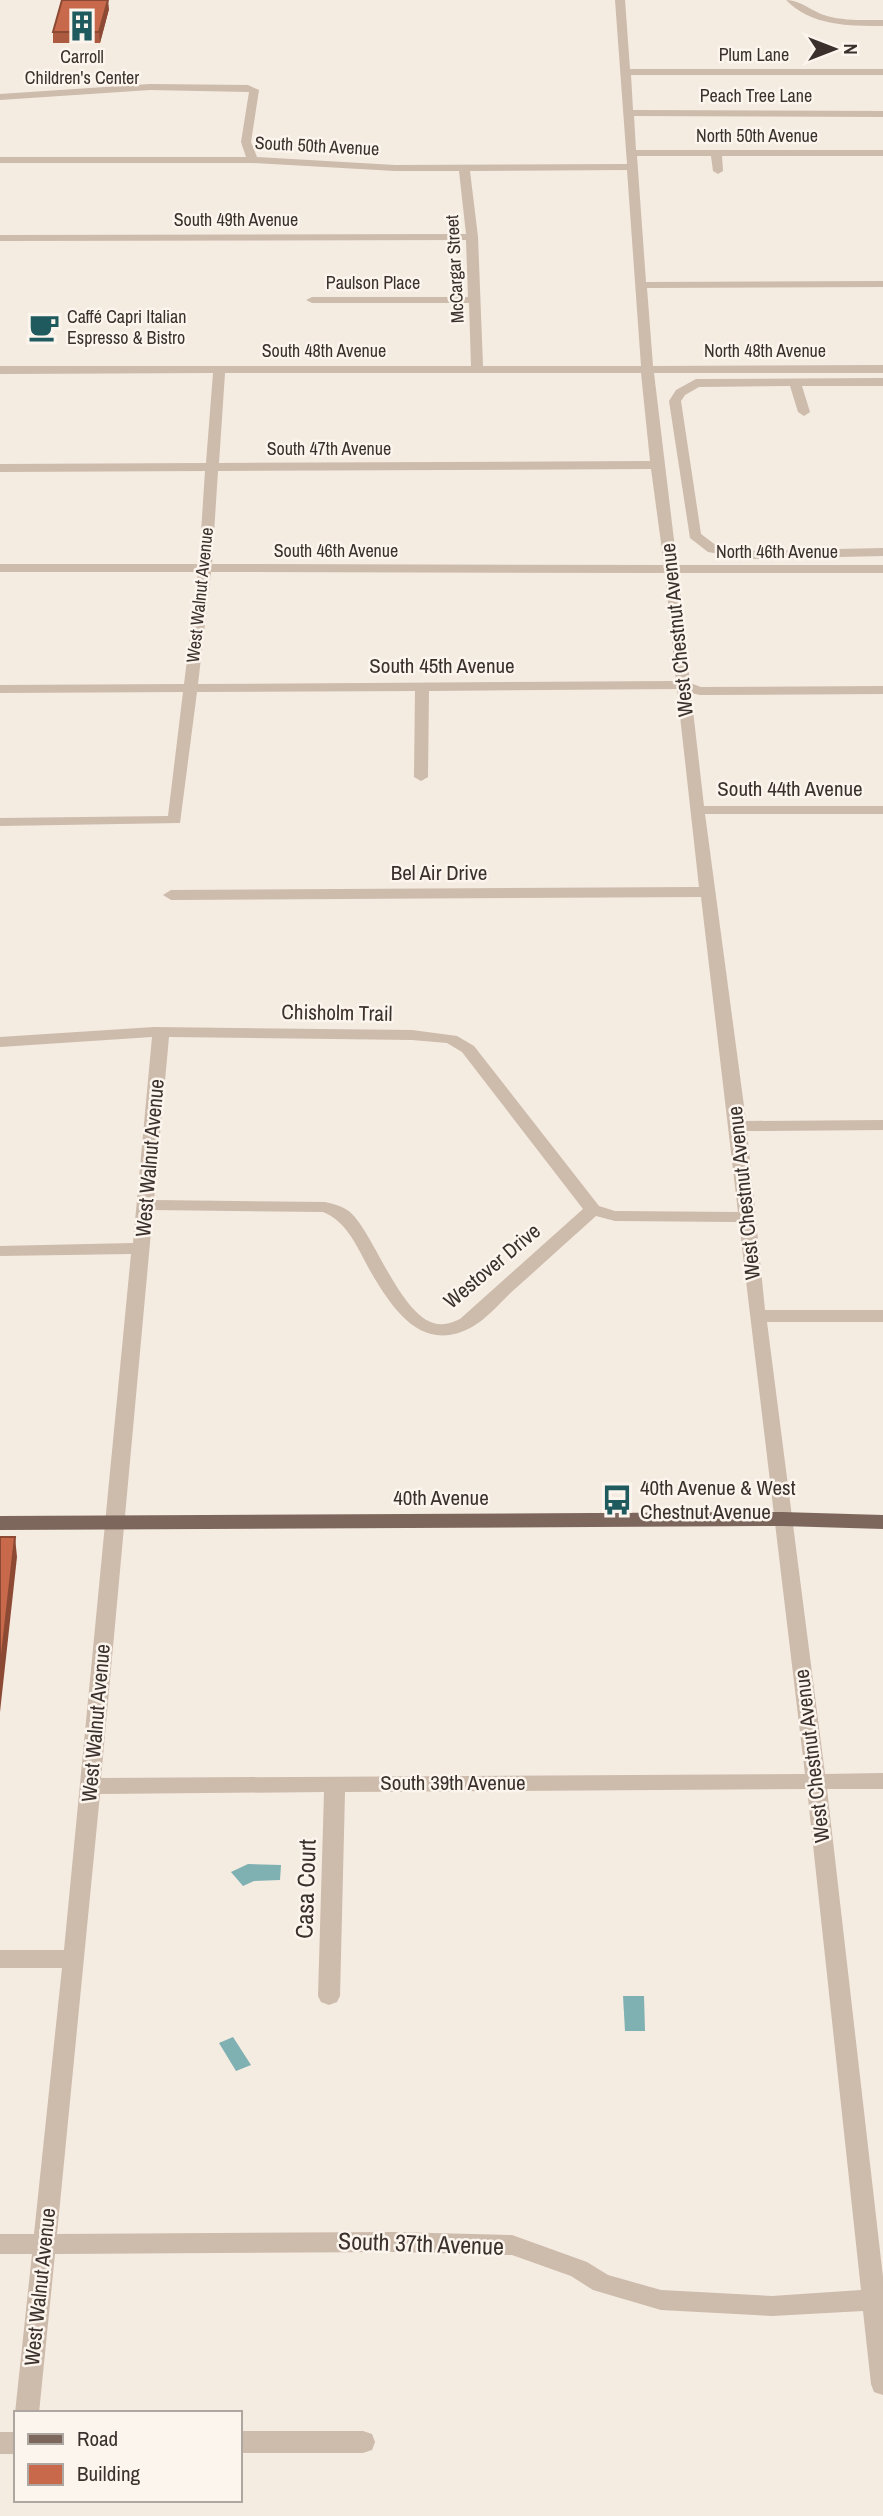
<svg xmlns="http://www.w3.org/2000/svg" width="883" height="2516" font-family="'Archivo Narrow',sans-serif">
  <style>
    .water { fill: #7fb0b2 }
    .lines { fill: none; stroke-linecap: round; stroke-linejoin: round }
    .minor { fill: #cdbbac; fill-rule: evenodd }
    .major { fill: #7d675c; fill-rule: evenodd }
    .wall { fill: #ac5a40 }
    .shaded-wall { fill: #8c4a34 }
    .building { fill: #c8694b; stroke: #8c4a34; stroke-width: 2 }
    .labels { text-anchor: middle; stroke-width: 5; stroke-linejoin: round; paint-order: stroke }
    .far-street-label { font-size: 18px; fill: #3b302b; stroke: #fbf5ee }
    .far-poi-label { font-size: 18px; fill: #3b302b; stroke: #fbf5ee }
    .street-label { font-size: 21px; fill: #3b302b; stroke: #fbf5ee }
    .poi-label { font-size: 21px; fill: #3b302b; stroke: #fbf5ee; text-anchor: start }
    .near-street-label { font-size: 24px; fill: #3b302b; stroke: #fbf5ee }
  </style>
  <rect width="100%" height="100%" fill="#f4ebe1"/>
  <g class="water">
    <polygon points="248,1864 281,1865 280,1880 254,1881 243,1886 231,1872"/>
    <polygon points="623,1996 644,1996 645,2031 625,2031"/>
    <polygon points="233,2037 251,2065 236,2071 219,2043"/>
  </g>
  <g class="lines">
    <g class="minor">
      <path d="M615 0H625L630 69H883V75H631L633 110 883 111V117L634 116 636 150H883V156H722L723 171 718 174 713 171 711 156H637L646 282 883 281V287L647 288 653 366 883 365V373H654L677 565H883V573H678L690 683 701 687 883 686V694L700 695 691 693 704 806H883V814H705L746 1121 883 1120V1130L747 1131 765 1310H883V1322H767L825 1774 883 1773V1789H827L883 2277V2395L874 2392 871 2384 863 2311 772 2316 661 2310 593 2290 571 2276 512 2255 394 2252 55 2254 39 2413H16V2415L15 2413 32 2254H0V2234H34L62 1968H0V1950H64L131 1254 0 1256V1246L133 1243 152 1037 0 1047V1037L154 1027 412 1030 457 1036 474 1046 599 1206 615 1211 738 1212 701 897 171 900 163 895 171 890 699 887 677 689 429 691 428 777 421 781 414 777 415 691 197 692 180 823 0 826V818L168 816 183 692 0 693V685L184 684 198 572H0V564H199L205 471 0 472V464L206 463 213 373 0 374V366H471L469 303H312L306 300 312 297H468L466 240 0 241V235L466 234 459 171H395L253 163H0V157H246L241 142 249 92 150 90 0 100V94L150 84 248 85 259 90 251 142 257 157 395 165 627 164ZM627 170 641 366H483L478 237 470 171ZM225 373H641L650 461 219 463ZM651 469 664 565 212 564 218 471ZM211 572 665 573 676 681 198 684ZM169 1037 412 1040 447 1043 462 1052 583 1209 460 1319C455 1321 449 1324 444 1324 404 1329 376 1235 350 1212 343 1206 333 1204 325 1202L154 1200ZM153 1210 323 1212C349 1222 359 1252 372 1274 394 1311 423 1354 472 1327 488 1318 502 1300 516 1288 543 1264 569 1240 596 1216L615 1221 739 1222 805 1774 101 1778ZM807 1789 861 2290 772 2296 661 2290 608 2275 587 2262 512 2235 394 2232 57 2234 100 1794 324 1792 318 1996 321 2002 329 2005 337 2002 340 1996 345 1792Z"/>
      <path d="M786 0C801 0 812 12 827 16 845 21 865 20 883 20V26C849 26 811 26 786 0Z"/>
      <polygon points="883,378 883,386 802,386 810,412 804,416 798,412 790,386 699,387 685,395 681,401 701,534 717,546 747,551 883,548 883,556 747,559 708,552 690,538 669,401 676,390 696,379"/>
      <polygon points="240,2431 363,2431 372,2434 375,2442 372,2450 363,2453 240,2453"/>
      <rect x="0" y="2432" width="16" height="22"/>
    </g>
    <polygon class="major" points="782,1512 883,1515 883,1529 782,1526 0,1530 0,1516"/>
  </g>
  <polygon class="wall" points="109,9 100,43 53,43 53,32"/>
  <g class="shaded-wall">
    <polygon points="108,0 109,9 100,43 99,32"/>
    <polygon points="15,1537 17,1557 0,1712 0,1672"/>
  </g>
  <g class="building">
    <polygon points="62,0 108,0 99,32 53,32"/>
    <polygon points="0,1537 15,1537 0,1672"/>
  </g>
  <defs>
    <g id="building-bare" transform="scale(2.415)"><path d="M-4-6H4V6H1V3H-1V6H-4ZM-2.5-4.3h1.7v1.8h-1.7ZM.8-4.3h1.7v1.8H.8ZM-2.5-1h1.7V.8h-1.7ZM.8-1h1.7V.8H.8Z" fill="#1f5a5e" stroke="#fbf5ee" stroke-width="2.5" paint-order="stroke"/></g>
    <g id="cafe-bare" transform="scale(2.415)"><path d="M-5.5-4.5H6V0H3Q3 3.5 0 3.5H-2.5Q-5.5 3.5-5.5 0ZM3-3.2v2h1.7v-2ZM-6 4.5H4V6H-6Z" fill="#1f5a5e" stroke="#fbf5ee" stroke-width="2.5" paint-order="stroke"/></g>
    <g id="bus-bare" transform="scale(2.415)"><path d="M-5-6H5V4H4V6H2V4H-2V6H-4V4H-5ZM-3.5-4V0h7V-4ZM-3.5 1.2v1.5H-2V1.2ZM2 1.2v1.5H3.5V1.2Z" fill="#1f5a5e" stroke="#fbf5ee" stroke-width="2.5" paint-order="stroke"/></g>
  </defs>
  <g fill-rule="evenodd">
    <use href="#building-bare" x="82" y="26"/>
    <use href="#cafe-bare" x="44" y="327"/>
    <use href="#bus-bare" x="617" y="1500"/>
  </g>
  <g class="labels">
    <g class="far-street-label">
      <text x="754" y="61">Plum Lane</text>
      <text x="756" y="102">Peach Tree Lane</text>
      <text x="757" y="142">North 50th Avenue</text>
      <text transform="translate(317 146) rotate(3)" y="6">South 50th Avenue</text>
      <text x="236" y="226">South 49th Avenue</text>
      <text transform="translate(455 269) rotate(-93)" y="6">McCargar Street</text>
      <text x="373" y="289">Paulson Place</text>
      <text x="324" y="357">South 48th Avenue</text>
      <text x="765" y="357">North 48th Avenue</text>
      <text x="329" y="455">South 47th Avenue</text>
      <text x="336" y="557">South 46th Avenue</text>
      <text x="777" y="558">North 46th Avenue</text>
      <text transform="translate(200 595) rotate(-84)" y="6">West Walnut Avenue</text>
    </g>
    <g class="far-poi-label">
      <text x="82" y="63">Carroll<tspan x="82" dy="21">Children's Center</tspan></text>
      <text x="67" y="323" text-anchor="start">Caffé Capri Italian<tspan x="67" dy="21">Espresso &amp; Bistro</tspan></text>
    </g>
    <g class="street-label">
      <text transform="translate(677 630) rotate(-96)" y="7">West Chestnut Avenue</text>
      <text x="442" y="673">South 45th Avenue</text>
      <text x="790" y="796">South 44th Avenue</text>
      <text x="439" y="880">Bel Air Drive</text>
      <text transform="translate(337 1013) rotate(1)" y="7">Chisholm Trail</text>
      <text transform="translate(150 1158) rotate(-85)" y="7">West Walnut Avenue</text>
      <text transform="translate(744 1193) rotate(-96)" y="7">West Chestnut Avenue</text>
      <text transform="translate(492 1266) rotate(-40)" y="7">Westover Drive</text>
      <text x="441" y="1505">40th Avenue</text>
      <text transform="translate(96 1723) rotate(-85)" y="7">West Walnut Avenue</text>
      <text transform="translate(812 1756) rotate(-97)" y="7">West Chestnut Avenue</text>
      <text x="453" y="1790">South 39th Avenue</text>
      <text transform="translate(40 2287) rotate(-84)" y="7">West Walnut Avenue</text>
    </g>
    <g class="poi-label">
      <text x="640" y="1495">40th Avenue &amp; West<tspan x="640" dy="24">Chestnut Avenue</tspan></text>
    </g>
    <g class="near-street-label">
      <text transform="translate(306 1889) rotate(-88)" y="8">Casa Court</text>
      <text transform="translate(421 2244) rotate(2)" y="8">South 37th Avenue</text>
    </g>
  </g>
  <rect x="14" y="2411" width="228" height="91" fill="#fbf5ee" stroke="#aea6a0" stroke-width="2"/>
  <rect x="28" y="2434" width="35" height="10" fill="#7d675c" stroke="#aea6a0" stroke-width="2"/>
  <text x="77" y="2446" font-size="21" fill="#3b302b">Road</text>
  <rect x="28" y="2464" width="35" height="21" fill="#c8694b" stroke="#aea6a0" stroke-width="2"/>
  <text x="77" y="2481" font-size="21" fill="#3b302b">Building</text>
  <g transform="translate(834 49) rotate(90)" stroke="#fbf5ee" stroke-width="5" paint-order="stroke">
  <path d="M0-5L12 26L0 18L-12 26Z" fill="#3b302b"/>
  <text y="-10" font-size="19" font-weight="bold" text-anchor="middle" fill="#3b302b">N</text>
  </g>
</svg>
